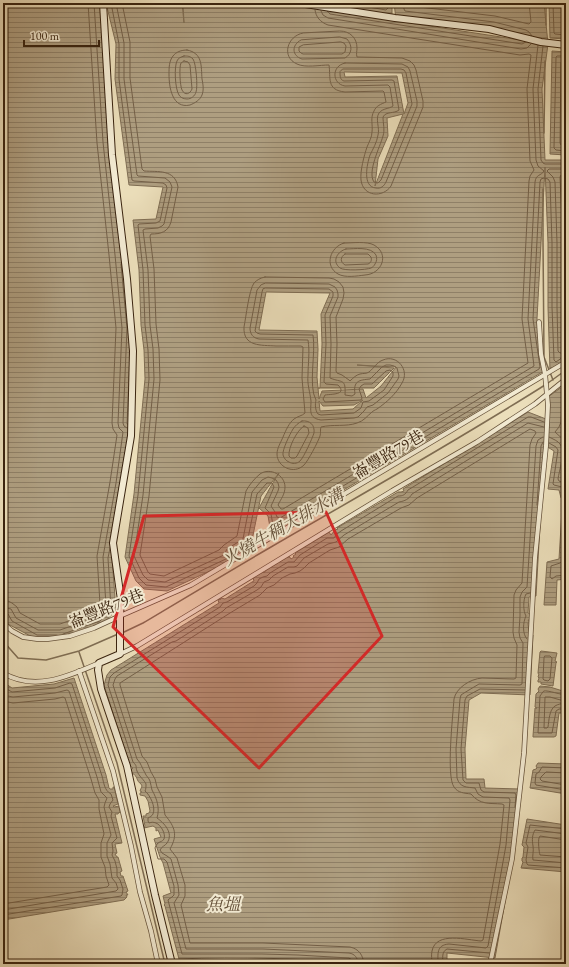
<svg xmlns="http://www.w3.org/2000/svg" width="569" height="967" font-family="'EB Garamond','Noto Serif TC',serif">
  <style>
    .water { fill: url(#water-rules); stroke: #7f6d53; fill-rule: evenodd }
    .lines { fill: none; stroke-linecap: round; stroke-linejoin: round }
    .shore { stroke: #746048; stroke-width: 1 }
    .stream { stroke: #7f6d53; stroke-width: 1.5 }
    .street-casing { stroke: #66523a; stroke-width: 5.5 }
    .secondary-casing { stroke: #39230f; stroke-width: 8 }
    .street { stroke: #f2ead2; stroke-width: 4 }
    .secondary { stroke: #f2ead2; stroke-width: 6 }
    .marked { fill: #d62828; fill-opacity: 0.2; stroke: #d62828; stroke-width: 3; stroke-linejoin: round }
    .labels { text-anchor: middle; stroke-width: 4; stroke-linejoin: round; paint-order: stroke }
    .street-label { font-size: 16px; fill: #39230f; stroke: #f2ead2 }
    .water-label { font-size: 17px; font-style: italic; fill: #624e37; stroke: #f2ead2 }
  </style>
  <defs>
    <pattern id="water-rules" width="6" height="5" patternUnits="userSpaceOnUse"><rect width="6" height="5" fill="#ae9e80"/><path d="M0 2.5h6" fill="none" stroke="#8f8067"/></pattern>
  </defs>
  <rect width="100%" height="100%" fill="#ebdeba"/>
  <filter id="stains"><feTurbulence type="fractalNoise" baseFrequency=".005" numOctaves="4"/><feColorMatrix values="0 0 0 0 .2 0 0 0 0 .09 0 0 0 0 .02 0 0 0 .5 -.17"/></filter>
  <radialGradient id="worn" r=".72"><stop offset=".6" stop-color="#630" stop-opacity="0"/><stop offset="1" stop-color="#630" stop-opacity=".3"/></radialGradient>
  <g class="water">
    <polygon points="3,3 103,3 111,142 131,328 127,424 133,424 125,485 112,558 116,610 103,624 62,639 36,639 8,624 3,612"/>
    <path d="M106 3H182L184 23 183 3H289L390 20 540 43 493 31 396 19 394 3H544L548 44 542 89 545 160H566V360L550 371 548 307V243L545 167 537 319 544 371 271 533 268 516 259 508 271 486 279 473 261 496 251 545 233 556V560L167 591 144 589 136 581 125 557 134 494 145 379 144 350 141 325 139 270 133 220 156 219 163 187 129 185 115 79 116 44ZM344 72 402 73 408 103 404 114 397 76 345 77ZM403 114 375 186 378 159 388 136 387 118ZM266 292 330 293 321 314 322 344 320 388H318L317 377 318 349 317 331 259 330ZM357 365 396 367 381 386 366 398 363 389 322 391 319 399 318 388H374L394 368ZM363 400 353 409 320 411 319 401 323 406 354 405Z"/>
    <polygon points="337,3 392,3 392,15 337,6"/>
    <polygon points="549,3 566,3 566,39 550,38"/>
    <polygon points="552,51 566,52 566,155 550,154"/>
    <polygon points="566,384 566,498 561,498 559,490 548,489 554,451 546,446 548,397"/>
    <path d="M528 412 546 419 536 596 529 597 528 613 531 614 530 620H528L530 623H528L529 633 528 634 529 635H533L530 695 481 693 469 700 465 749 466 779H484L485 788 520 789 515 846 495 958 447 953V964H367L361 963C300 959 240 956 179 959L165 906 164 905 165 904 163 896 171 893 163 863 160 857 154 839 161 837 158 830 156 831V828L153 826 144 828 145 826 143 816H146V814L149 813 150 811 148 801 145 796 140 795V793L142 792 140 791 142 786 141 784C136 781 138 776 132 773L131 770 133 768 132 767H130L104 685 107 675 111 670 219 603 218 600 220 599V600L221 598 225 599 252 582 254 581 253 578 263 572 264 573 265 572V571L289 556 291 559 294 557 293 556 296 554 295 553 329 532 331 535 335 530 338 529 337 528 398 492H401L404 491 403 489Z"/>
    <polygon points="562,510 566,510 566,579 557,580 556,605 544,605 547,562 559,559"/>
    <polygon points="541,651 557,653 555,661 557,662 556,663 553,686 541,684 541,682 538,682 538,680 539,679 538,676 539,675 538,673 540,652"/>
    <polygon points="74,678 106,775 109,788 110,789 113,789 113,787 114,787 118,804 113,806 114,807 119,806 120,813 119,812 118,814 115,814 122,843 115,844 117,853 115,854 117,857 118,857 122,871 120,872 121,876 123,876 128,891 126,892 128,895 126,895 127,897 124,900 3,920 3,682 12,688 54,684"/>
    <polygon points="540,686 550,687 566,692 566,713 559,713 556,736 554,737 533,737 533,736 535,708 537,708 535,707 536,694 539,691 538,689"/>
    <polygon points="538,763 566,764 566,794 530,788 533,770 536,769 537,768 536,766"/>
    <polygon points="527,819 566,825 566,872 521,868 523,862 522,861 522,858 523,857 524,847 522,845"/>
  </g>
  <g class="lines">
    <g class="shore">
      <polyline points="111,3 119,44 119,79 132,180 134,181 163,183 166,185 167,188 160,221 156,223 139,224 138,225 143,270 145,325 148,350 149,379 138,495 129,556 139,578 146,585 166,587 228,558 231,553 247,543 257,494 267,483 272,483 274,487 265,508 271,514 273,525 276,526 539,369 540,367 533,319 540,182 541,179 544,178 548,179 550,182 552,243 552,307 554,360 556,362 563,357 566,357"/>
      <path d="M116 3 124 43V79L137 175 138 176 165 178 170 182 172 187 164 224 162 226 158 228 145 229 143 230 148 270 150 325 153 349 154 379 143 495 134 556 143 575 148 580 165 582 224 555 227 549 243 539 252 492 262 480 268 477 272 478 276 480 278 483 279 487 278 491 271 506 275 512 277 517 280 518 534 366 528 319 535 182C536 174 541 176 544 171L538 166 536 160 533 89 538 45"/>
      <path d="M122 3 130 42V78L142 169 144 171C158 172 175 169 178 187L171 222C168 232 161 234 151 234L150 236 154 269 156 324 159 349 160 380 149 496 140 555 148 572 150 574 164 576 219 550 224 545 237 536 246 491C249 485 255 478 260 474 270 467 285 475 285 487 285 494 281 499 278 505L281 509H283L528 363 522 319 529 181 530 176 534 170 530 161 527 89 531 55 529 54 520 55 328 25C320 22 316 17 315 10"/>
      <polyline points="346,3 386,10 388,8 388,3"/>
      <polyline points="403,3 404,9 405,11 494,22 526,30 529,32 532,36"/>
      <polyline points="409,3 411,6 495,16 529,24 531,22 529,3"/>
      <polyline points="553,3 554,33 555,34 566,35"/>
      <polyline points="321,11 323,15 328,18 521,49 527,48 531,44"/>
      <polyline points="327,11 330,14 522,44 526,42"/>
      <path d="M340 31C350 31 357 38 357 48 357 51 356 54 357 57L402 58 410 61 414 65 416 70 423 101V107L391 186C383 198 363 197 361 180 360 171 364 156 367 147 369 142 372 137 372 132 373 125 370 118 374 111 376 106 381 104 386 102L384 92 383 91 345 92C326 90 331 78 329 65 320 65 305 68 297 64 281 57 287 36 303 33Z"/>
      <path d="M340 37 347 39C353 46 352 54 345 58L302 59C292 56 291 45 301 40Z"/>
      <polygon points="341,42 344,43 346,46 345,52 342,54 303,54 301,53 299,51 299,47 303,45"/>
      <polyline points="543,46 538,89 541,160 543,163 545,164 566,164"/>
      <path d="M187 50C203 53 201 66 202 79 203 84 204 90 202 95 200 100 195 103 190 105 172 109 169 87 169 74 169 68 169 61 173 56 176 52 181 50 187 50Z"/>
      <path d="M184 56C188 56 190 56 193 59 196 63 198 87 196 92 195 96 191 99 187 99 183 99 180 97 179 95 175 89 174 67 177 61 178 58 181 57 184 56Z"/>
      <polyline points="566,56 557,56 556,57 554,148 556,150 566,151"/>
      <path d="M184 61 188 62 190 65 192 89C190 94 185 96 182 90 180 86 179 67 181 63 182 62 183 62 184 61Z"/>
      <polyline points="566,61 562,61 561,63 560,143 561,145 566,146"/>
      <path d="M345 63 402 64 408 67 410 71 417 101V106L386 182C384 186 381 189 376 188 362 187 367 164 370 155 373 149 377 142 378 135 380 128 375 119 379 113 383 108 389 109 393 106L390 87 388 85 345 86C332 84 331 66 345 63Z"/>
      <path d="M343 69H401L404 70 406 73 412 104 381 180 378 183 374 182C367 172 380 147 383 136 385 130 383 123 383 117 386 111 394 114 399 110L394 81 392 80 344 81C340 80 340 76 340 72Z"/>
      <polyline points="566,169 549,169 547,171 553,177 555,182 557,243 557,307 558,351 560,353 566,352"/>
      <polyline points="566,175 561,175 560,177 563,243 563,307 564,344 566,346"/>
      <path d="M344 243C352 243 367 241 374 245 390 254 382 274 365 275 357 276 345 278 338 274 324 266 330 247 344 243Z"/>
      <path d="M346 249C354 249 371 246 376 255 377 258 377 261 375 264 374 266 373 267 371 268 366 270 344 271 340 268 331 261 338 251 346 249Z"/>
      <path d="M345 254H368L371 257C372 260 371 263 368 264L345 265C340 262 340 257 345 254Z"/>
      <polyline points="121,264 127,328 123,423 124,426 127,428"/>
      <path d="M265 277 329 278 334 279 339 282 343 287 344 293 343 299 336 317 337 344 336 371 337 373 342 375 349 380 350 381C353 378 356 375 360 374 364 373 366 374 369 372 374 368 377 362 383 360 397 354 410 370 402 383 396 394 387 402 377 409 375 410 373 411 372 412 367 416 364 421 357 423 346 427 333 424 321 427 320 429 321 433 320 436 318 442 308 461 304 465 294 475 277 467 277 454 277 448 281 442 283 437 286 430 289 423 294 419 298 416 302 416 305 413L302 378 303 347 301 346C293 346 284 346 276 346 261 345 243 347 244 327 246 317 249 290 254 283 257 280 260 278 265 277Z"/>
      <path d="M266 283 329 284 335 287 337 290 338 294V297L330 316 331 344 330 378C342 383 346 378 345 395L352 396 355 394C353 381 359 380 370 379L382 367 386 365H390L394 366 397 368 399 376 398 379 388 393 373 405 367 407 364 411 358 417 354 418 321 420C308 418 311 410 311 401 310 392 307 384 308 375 308 364 310 352 308 340H307L259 339C253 338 250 334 250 328L257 290 261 285Z"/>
      <path d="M266 288 329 289 333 292V296L325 315 326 344 324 382 326 384 338 385C348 395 331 394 325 395L323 399 325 402 361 400 362 398 359 389 361 386 364 384H372L386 371 390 370 393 372V376L384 390 369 401 363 402 361 408 354 413 321 415 318 414C315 410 315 404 316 400 308 386 316 353 313 335H311L260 334 257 333 255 331 262 292 263 289Z"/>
      <polyline points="566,403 562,406 561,422 559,427 555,432 566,442"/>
      <path d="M302 421C310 420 315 425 314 433 312 439 304 457 300 461 297 464 292 464 289 462 286 461 284 458 283 455 282 450 290 434 293 429 295 426 298 423 302 421Z"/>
      <path d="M304 426 308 428 309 433 297 456 295 458H291L289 456C288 448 297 430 304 426Z"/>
      <path d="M549 437C553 439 558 441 560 444 566 451 559 471 558 479L559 481 566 484"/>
      <polyline points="549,443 556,447 558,450 553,484 554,485 562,487 564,493 566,494"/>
      <polyline points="537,505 541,446 543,442"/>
      <polyline points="566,517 563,560 560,563 551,566 550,577 552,579 556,576 566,575"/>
      <polyline points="3,601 8,601 12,603 17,607 20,613 40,624 60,624 94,612 100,604 97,556 110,482 117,435 113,429 112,423 116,328 109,255 97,143 88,3"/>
      <polyline points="3,607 11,609 16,618 38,630 60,630 97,617 106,606 103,557 116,483 123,432 119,428 118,423 122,328 115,255 103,142 94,3"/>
      <polyline points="3,612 8,614 12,621 37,635 57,635"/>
      <polyline points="63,634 100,621 111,609 108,558 110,548"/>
      <path d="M527 639C522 634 523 622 526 616 523 611 523 600 526 594L530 593"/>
      <polygon points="545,656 550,656 552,658 550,679 548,681 544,680 543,679 544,658"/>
      <path d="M3 687 12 692 55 688 70 683 72 684 102 776C104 783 104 790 111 794L113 800 110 804 109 807 112 812 111 816 117 838 112 843 113 851 112 855 115 861 117 869V876L120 880 123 889 122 895 121 896 3 915"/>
      <polyline points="3,693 8,696 13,697 55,693 67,690 69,691 97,777 101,792 107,798 105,803 104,807 111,835 107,843 107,856 110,864 112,878 116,883 118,889 116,891 3,910"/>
      <path d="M566 695C562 695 547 690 544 691 543 691 541 695 540 696L538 733H552L556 711 559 709H566"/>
      <polyline points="3,700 8,702 13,703 55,699 63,697 65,698 91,779 95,793 99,800 99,809 104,834 101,843 101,857 105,867 106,876 109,885 107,887 3,904"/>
      <path d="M566 700 564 701 550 697H545L544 728H547L548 727C549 721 549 710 555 706 558 704 561 704 564 703L566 704"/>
      <polyline points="566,768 542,767 539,772 536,774 535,783 536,785 566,790"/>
      <polyline points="566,773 546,772 541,777 540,779 542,781 566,785"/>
      <polyline points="515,807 516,795 515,793 484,792 481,790 479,783 466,783 463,780 461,749 465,700 467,696 480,689 525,690"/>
      <polyline points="566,829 530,825 526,843 528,847 526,860 527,864 528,865 566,868"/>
      <path d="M566 834 535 830C532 835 532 840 533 846 534 851 532 856 533 860L566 863"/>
      <path d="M566 840 540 836 539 838C538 841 539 852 540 855L566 857"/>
      <path d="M353 964 352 960 349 958 298 955 262 954H182L168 900 169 899 172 897 174 895V886L167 862 164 859H158L155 848C155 847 157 844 158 843 161 841 162 842 164 839 166 834 161 825 156 823 153 822 152 822 149 823L148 821V818C150 817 152 816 153 814 156 807 150 795 145 791 146 789 146 787 146 784 145 781 138 775 137 771 135 766 138 767 133 762L108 685 110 677 114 673 220 607 223 603 227 602 254 586 257 583 259 579 263 577 267 576 270 573 288 562H294L300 555 327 538H334L337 534 341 531 398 496C403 496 405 495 408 490L528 417H531L544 422"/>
      <path d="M358 964C358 958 355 954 349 953L263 949H186L174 903 179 895 178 885 171 859 167 856 162 853 160 850C162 846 165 846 167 843 174 833 164 823 157 818 160 808 157 799 152 790 151 787 151 784 150 781 149 778 146 776 145 773 142 768 141 763 137 759L113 685 115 679 117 676 172 642 176 641 223 611 226 608 257 590 261 587 264 582 269 580 273 576 288 567H294L297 566 304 558 328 544 336 542 344 535 399 502C405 501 409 499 412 494L528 423 544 427"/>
      <path d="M364 964C363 955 359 949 350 947L263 943H190L181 905 185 896V885L177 858 170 849C178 835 175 827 165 815L162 797 157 787 155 779 151 772 147 762 142 756 120 685V683L230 613 260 595 267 588 274 585 282 578 290 574 295 573 300 571 304 568 309 563 330 550 339 547 348 539 401 508 409 505 417 498 530 429 535 431 536 433 532 439 530 445 522 583 516 590 514 595 513 632 514 638 517 645 516 678 514 679 482 678C470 679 456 688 454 699 453 715 446 776 454 787 458 793 464 793 471 794 480 805 489 803 502 804L504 805 500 844 483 940 481 941C467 940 436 931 432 951 431 955 432 960 432 964"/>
      <path d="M438 964C438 954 436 945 449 944L486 948 488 946 506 845 510 800 509 798 483 797 478 794 475 788C467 787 460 788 457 778L456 749 460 699 461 695 464 693 479 684 520 685 522 684 523 643 520 638 519 632 520 616V597L522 592 527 587 536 446 538 440 543 437"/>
      <path d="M443 964C443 959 441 952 447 949L489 953"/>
    </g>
    <g class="stream">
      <polyline points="546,25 546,3"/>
      <polyline points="544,133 545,61"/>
      <polyline points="543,189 543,241 544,357 553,380"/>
      <polyline points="548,383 566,370"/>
      <path d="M122 633 143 623C185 598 228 572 271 547 362 494 455 442 545 385"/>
      <polyline points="3,641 18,658 46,660 79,651 118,634"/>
      <polyline points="79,652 117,763 165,964"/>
    </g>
    <g class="street-casing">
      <g id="street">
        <polyline points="3,623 12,631 23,637 37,639 48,639 70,636 94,628 120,616 191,585 566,362"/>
        <polyline points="120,654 137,646 392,491 477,442 535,404 566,379"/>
        <polyline points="79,671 113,771 131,846 140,892 151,931 158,964"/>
        <path d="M3 673C35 692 69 676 99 663"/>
        <polyline points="490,964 512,859 524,753 535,558 546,446 548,405 545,374 541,354 539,322"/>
      </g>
    </g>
    <g class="secondary-casing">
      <g id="secondary">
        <polyline points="103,3 112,155 127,279 133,351 131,436 113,543 121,600 120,616 120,654 99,663 98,670 101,689 127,766 155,895 172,964"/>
        <polyline points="299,3 395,18 489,29 541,42 566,45"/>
      </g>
    </g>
    <use href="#street" class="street"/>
    <use href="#secondary" class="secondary"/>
  </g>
  <path class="marked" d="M326 512 382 636 259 768 113 627 144 516Z"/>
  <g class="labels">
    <g class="street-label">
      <text transform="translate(388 454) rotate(-31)" y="6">崙豐路79巷</text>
      <text transform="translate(106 608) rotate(-22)" y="6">崙豐路79巷</text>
    </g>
    <g class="water-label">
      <text transform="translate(283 527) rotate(-30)" y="6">火燒牛稠大排水溝</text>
      <text x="223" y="910">魚塭</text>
    </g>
  </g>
  <rect width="569" height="967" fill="none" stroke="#ebdeba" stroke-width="16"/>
  <rect x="4" y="4" width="561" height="959" fill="none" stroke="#39230f" stroke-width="2"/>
  <rect x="8" y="8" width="553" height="951" fill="none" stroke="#39230f"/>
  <path d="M24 40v6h75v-6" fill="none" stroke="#39230f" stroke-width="2"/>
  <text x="30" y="40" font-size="12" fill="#39230f" stroke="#f2ead2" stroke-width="3" paint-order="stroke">100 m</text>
  <rect width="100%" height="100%" filter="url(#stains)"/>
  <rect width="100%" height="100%" fill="url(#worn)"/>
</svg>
